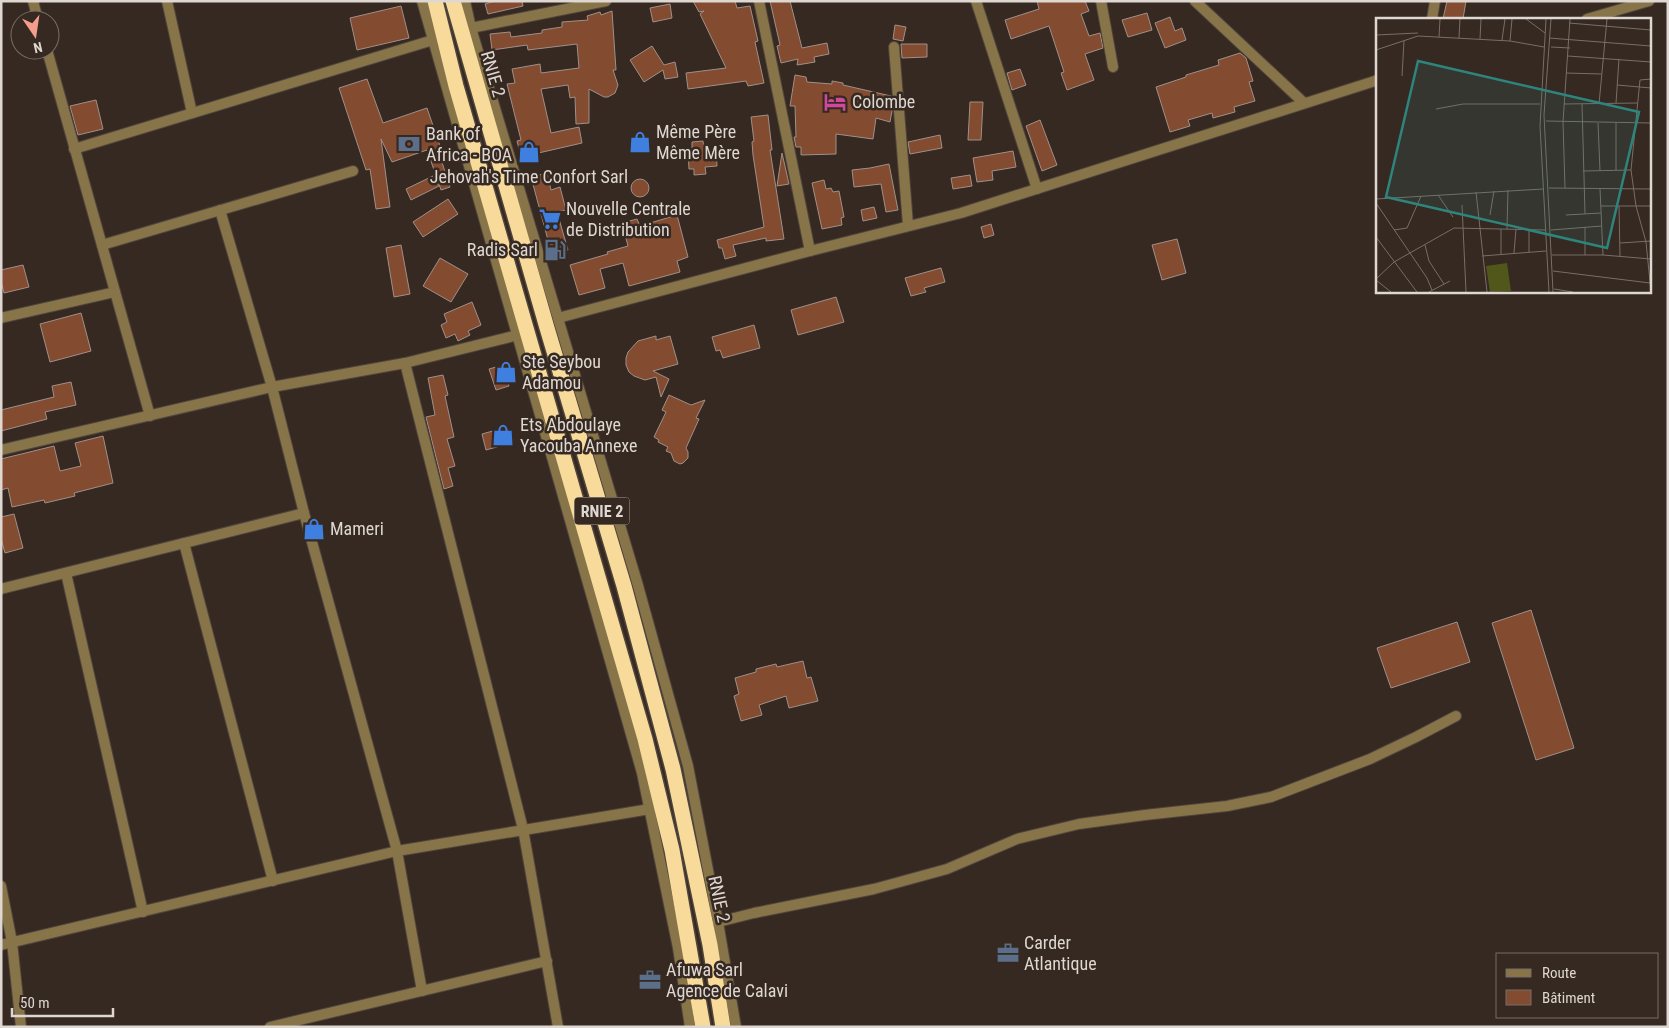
<svg xmlns="http://www.w3.org/2000/svg" width="1669" height="1028" font-family="'Roboto Condensed',sans-serif">
  <style>
    .building { fill: #834b30; stroke: #a09089 }
    .lines { fill: none; stroke-linecap: round; stroke-linejoin: round }
    .street-casing { stroke: #50453d; stroke-width: 12 }
    .highway-casing { stroke: #50453d; stroke-width: 18 }
    .street { stroke: #877448; stroke-width: 10 }
    .highway { stroke: #f8da9a; stroke-width: 15 }
    .labels { text-anchor: middle; stroke-width: 5; stroke-linejoin: round; paint-order: stroke }
    .shield { fill: #352921; stroke: #aca39d; stroke-width: 1 }
    .shield-label { font-size: 16px; font-weight: bold; fill: #dfd7d2 }
    .street-label { font-size: 18px; fill: #dfd7d2; stroke: #352921 }
    .poi-label { font-size: 18px; fill: #dfd7d2; stroke: #352921; text-anchor: start }
    .inset-road { fill: none; stroke: #796f68; stroke-width: 1 }
    .view { fill: #2e857d; fill-opacity: 0.15; stroke: #2e857d; stroke-width: 2.5 }
    .inset-edge { fill: none; stroke: #dfd7d2; stroke-width: 2.5 }
  </style>
  <rect width="100%" height="100%" fill="#352921"/>
  <g class="building">
    <polygon points="495,1 522,1 523,6 488,14 485,4"/>
    <polygon points="693,1 735,1 737,8 750,6 758,41 755,42 764,83 748,86 746,81 688,89 686,73 726,68 700,14 704,11 699,12"/>
    <polygon points="770,1 790,1 802,48 827,43 829,54 814,57 815,62 797,65 798,59 781,63 777,46 780,45"/>
    <polygon points="1037,1 1085,1 1089,11 1081,14 1089,36 1100,33 1103,48 1085,54 1094,80 1067,90 1061,73 1064,72 1049,26 1011,39 1005,20 1039,9"/>
    <polygon points="1447,1 1466,1 1463,19 1443,19"/>
    <polygon points="670,4 672,18 653,22 650,8"/>
    <polygon points="401,6 409,38 357,50 350,18"/>
    <polygon points="612,11 616,70 613,70 618,85 615,93 608,97 604,97 589,89 589,123 576,124 575,97 570,98 568,85 541,89 551,133 579,127 582,143 521,157 517,141 521,140 507,84 515,83 512,69 540,64 541,73 579,68 577,44 528,50 527,45 492,50 490,34 510,32 511,37 542,33 542,30 562,27 562,22 588,20 587,16 600,12 601,15"/>
    <polygon points="1147,13 1152,30 1128,37 1122,20"/>
    <polygon points="1170,17 1175,31 1182,28 1186,40 1165,48 1155,23"/>
    <polygon points="895,25 906,27 903,41 893,39"/>
    <polygon points="901,44 927,44 927,57 902,58"/>
    <polygon points="652,46 664,65 675,62 678,77 665,79 663,70 644,82 630,60"/>
    <polygon points="1240,53 1246,58 1253,81 1249,82 1255,101 1234,107 1235,112 1213,118 1212,113 1188,120 1190,126 1170,132 1156,87 1186,77 1186,75 1219,65 1218,60"/>
    <polygon points="1020,69 1026,85 1012,90 1007,73"/>
    <polygon points="795,75 806,77 807,82 832,84 832,81 843,83 843,85 891,96 892,111 890,122 876,118 873,139 836,134 836,154 801,155 801,147 796,147 794,137 796,137 795,106 790,106"/>
    <polygon points="367,79 383,123 427,108 440,146 437,147 450,187 441,190 427,150 392,162 381,139 390,207 376,209 370,169 366,170 339,88"/>
    <polygon points="96,100 103,129 78,135 70,106"/>
    <polygon points="970,102 983,102 981,140 968,140"/>
    <polygon points="768,115 772,150 770,150 784,239 766,241 766,238 733,245 736,256 725,259 722,248 719,248 717,240 764,227 753,155 752,142 754,141 751,117"/>
    <polygon points="1040,120 1057,165 1042,171 1026,126"/>
    <polygon points="940,135 942,148 910,154 908,142"/>
    <polygon points="703,141 704,150 716,149 717,166 705,167 706,174 694,175 694,169 689,169 688,152 692,152 692,142"/>
    <polygon points="1013,151 1016,167 992,171 993,180 977,182 973,158"/>
    <polygon points="782,153 789,184 777,186"/>
    <polygon points="889,164 898,210 886,212 881,184 854,187 852,170 870,168"/>
    <polygon points="547,173 551,190 560,187 566,210 557,212 568,250 552,255 531,177"/>
    <polygon points="970,175 972,186 953,189 951,178"/>
    <polygon points="433,176 439,186 411,200 406,189"/>
    <circle cx="640" cy="188" r="9"/>
    <polygon points="824,180 826,189 831,188 833,192 839,191 844,217 841,218 842,225 822,229 812,183"/>
    <polygon points="448,199 458,214 423,237 413,222"/>
    <polygon points="874,207 877,218 863,221 861,210"/>
    <polygon points="677,215 688,257 677,261 680,272 629,286 623,263 600,269 605,288 579,295 570,265 608,254 607,252 628,246 622,223 637,219 640,226"/>
    <polygon points="991,224 994,235 984,238 981,227"/>
    <polygon points="1177,239 1186,273 1162,280 1152,245"/>
    <polygon points="401,245 410,294 394,297 386,248"/>
    <polygon points="440,258 468,274 451,302 423,286"/>
    <polygon points="23,265 29,287 4,293 1,281 1,270"/>
    <polygon points="941,268 945,282 924,288 926,292 911,296 905,278"/>
    <polygon points="836,297 844,322 798,335 791,310"/>
    <polygon points="472,302 481,325 468,331 470,335 458,341 455,334 446,338 441,325 447,322 444,314"/>
    <polygon points="81,313 91,351 50,362 40,324"/>
    <polygon points="754,325 760,348 723,358 720,350 716,351 712,337"/>
    <polygon points="656,336 656,340 670,336 678,364 653,371 669,379 661,397 656,377 645,380 634,376 629,372 626,365 626,358 628,352 638,341"/>
    <polygon points="503,365 509,386 496,390 489,369"/>
    <polygon points="443,375 448,395 445,396 454,437 447,439 455,466 448,468 453,486 444,489 426,417 435,415 428,378"/>
    <polygon points="71,382 76,405 45,412 47,419 1,431 1,410 54,397 52,386"/>
    <polygon points="669,395 691,405 705,400 696,418 699,419 686,448 688,452 688,458 683,463 680,464 674,461 671,453 666,451 668,447 658,442 659,440 654,437 666,412 662,410"/>
    <polygon points="507,427 511,443 486,450 482,434"/>
    <polygon points="103,436 113,483 74,493 75,496 45,503 44,500 12,507 8,488 1,490 1,459 54,446 60,471 81,466 75,443"/>
    <polygon points="14,514 23,548 5,553 1,539 1,517"/>
    <polygon points="1531,610 1574,748 1536,760 1492,623"/>
    <polygon points="1457,622 1470,662 1391,688 1377,648"/>
    <polygon points="803,661 807,678 811,677 818,701 789,708 786,696 759,705 762,715 741,721 734,696 739,694 735,678 756,672 756,669 776,664 777,667"/>
  </g>
  <g class="lines">
    <g class="street-casing">
      <g id="street">
        <polyline points="33,1 38,20"/>
        <polyline points="167,1 192,113"/>
        <polyline points="422,1 642,773 678,948 690,1027"/>
        <polyline points="465,1 471,28 637,582 688,766 718,922 736,1027"/>
        <polyline points="759,1 810,251"/>
        <polyline points="976,1 1037,189"/>
        <polyline points="1101,1 1113,67"/>
        <polyline points="1195,1 1304,103"/>
        <polyline points="1432,19 1435,1"/>
        <polyline points="1587,19 1649,1"/>
        <polyline points="471,28 606,1"/>
        <polyline points="894,47 908,225"/>
        <polyline points="47,50 150,416"/>
        <polyline points="74,149 433,40"/>
        <polyline points="220,210 272,387 304,513 397,851 422,991"/>
        <polyline points="102,245 353,171"/>
        <polyline points="1,318 115,292"/>
        <polyline points="558,318 810,251 961,213 1378,80"/>
        <polyline points="405,363 523,829 558,1027"/>
        <polyline points="1,450 272,387 405,363 518,335"/>
        <polyline points="184,543 273,881"/>
        <polyline points="66,573 143,912"/>
        <polyline points="1,589 304,513"/>
        <polyline points="1,886 12,942 21,1027"/>
        <polyline points="718,922 754,913 874,889 947,869 1017,839 1079,824 1145,815 1227,806 1271,797 1370,759 1416,737 1456,716"/>
        <polyline points="1,945 397,851 650,809"/>
        <polyline points="270,1027 547,961"/>
      </g>
    </g>
    <g class="highway-casing">
      <g id="highway">
        <polyline points="435,1 456,86 645,739 672,850 703,1027"/>
        <polyline points="453,1 547,328 624,586 673,769 710,945 723,1027"/>
      </g>
    </g>
    <use href="#street" class="street"/>
    <use href="#highway" class="highway"/>
  </g>
  <defs>
    <g id="hotel-bare" transform="scale(1.725)"><path d="M-6-4.5h1.5V1H6V5H4.5V3h-9V5H-6ZM-4 0a1.8 1.8 0 1 1 3.6 0ZM.5 0V-2.5h3Q6-2.5 6 0Z" fill="#d1479c" stroke="#352921" stroke-width="2.5" paint-order="stroke"/></g>
    <g id="shop-bare" transform="scale(1.725)"><path d="M-5-2.5h2.3a2.7 3.5 0 0 1 5.4 0H5L5.5 6h-11ZM-1.5-2.5h3a1.5 2.3 0 0 0-3 0Z" fill="#3f7fe0" stroke="#352921" stroke-width="2.5" paint-order="stroke"/></g>
    <g id="bank-bare" transform="scale(1.725)"><path d="M-6-4H6V4H-6ZM0-2.3a2.3 2.3 0 1 0 0 4.6a2.3 2.3 0 1 0 0-4.6Z" fill="#5c6f8a" stroke="#352921" stroke-width="2.5" paint-order="stroke"/></g>
    <g id="supermarket-bare" transform="scale(1.725)"><path d="M-6-5.5h2.5l.6 2H6L4.5 2H-2.5L-4.4-4H-6ZM-1.5 3.2a1.3 1.3 0 1 0 .1 0ZM3 3.2a1.3 1.3 0 1 0 .1 0Z" fill="#3f7fe0" stroke="#352921" stroke-width="2.5" paint-order="stroke"/></g>
    <g id="fuel-bare" transform="scale(1.725)"><path d="M-5.5-6h7V0h2V4h1.3V-2.5L3-4.5l.8-.8L6-3V5H2.5V1h-1V6h-7ZM-4.2-4.7v3.2H.2V-4.7Z" fill="#5c6f8a" stroke="#352921" stroke-width="2.5" paint-order="stroke"/></g>
    <g id="office-bare" transform="scale(1.725)"><path d="M-6-3h4V-5.5h4V-3h4V5H-6ZM-1-4.5V-3h2v-1.5ZM-6 0V1H6V0Z" fill="#5c6f8a" stroke="#352921" stroke-width="2.5" paint-order="stroke"/></g>
  </defs>
  <g fill-rule="evenodd">
    <use href="#hotel-bare" x="835" y="102"/>
    <use href="#shop-bare" x="640" y="142"/>
    <use href="#bank-bare" x="409" y="144"/>
    <use href="#shop-bare" x="529" y="152"/>
    <use href="#supermarket-bare" x="550" y="219"/>
    <use href="#fuel-bare" x="555" y="250"/>
    <use href="#shop-bare" x="506" y="372"/>
    <use href="#shop-bare" x="503" y="435"/>
    <use href="#shop-bare" x="314" y="529"/>
    <use href="#office-bare" x="1008" y="953"/>
    <use href="#office-bare" x="650" y="980"/>
  </g>
  <g class="labels">
    <rect class="shield" x="574.5" y="497.5" width="55" height="27" rx="4"/>
    <g class="shield-label">
      <text x="602" y="517">RNIE 2</text>
    </g>
    <g class="street-label">
      <text transform="translate(493 74) rotate(74)" y="6">RNIE 2</text>
      <text transform="translate(719 899) rotate(78)" y="6">RNIE 2</text>
    </g>
    <g class="poi-label">
      <text x="852" y="108">Colombe</text>
      <text x="656" y="138">Même Père<tspan x="656" dy="21">Même Mère</tspan></text>
      <text x="426" y="140">Bank of<tspan x="426" dy="21">Africa - BOA</tspan></text>
      <text x="529" y="183" text-anchor="middle">Jehovah's Time Confort Sarl</text>
      <text x="566" y="215">Nouvelle Centrale<tspan x="566" dy="21">de Distribution</tspan></text>
      <text x="538" y="256" text-anchor="end">Radis Sarl</text>
      <text x="522" y="368">Ste Seybou<tspan x="522" dy="21">Adamou</tspan></text>
      <text x="520" y="431">Ets Abdoulaye<tspan x="520" dy="21">Yacouba Annexe</tspan></text>
      <text x="330" y="535">Mameri</text>
      <text x="1024" y="949">Carder<tspan x="1024" dy="21">Atlantique</tspan></text>
      <text x="666" y="976">Afuwa Sarl<tspan x="666" dy="21">Agence de Calavi</tspan></text>
    </g>
  </g>
  <g transform="translate(1376 18)">
    <rect width="275" height="275" fill="#352921"/>
    <path d="M131 245 135 273 114 274 110 248Z" fill="#51561b"/>
    <path class="inset-road" d="M150 1 169 15M170 1 164 108 173 274M175 1 168 97 177 274M193 5 275 12M0 17 42 15M63 19 64 1M83 20 84 1M173 20 275 28M104 21 105 1M126 22 129 1M134 23 136 1M175 29 194 30M0 32 42 18 134 23 168 29M192 38 275 44M190 55 225 56M26 58 28 23M241 67 275 70M240 85 243 41M188 86 261 85M206 86 209 196M223 86 231 1M60 91 87 86H164M170 103 275 105M222 105 224 153M240 152V105M207 153 255 152M173 170 275 171M189 170 187 104 194 1M224 171 227 237M100 174 111 274M62 177 77 199M0 181 167 171M0 185 51 260 56 272M86 187 90 274M225 188H275M243 188 244 239M114 197 118 173M190 197 225 195M131 211 132 172M18 212 31 210 45 178M153 212V234M175 212 226 208M0 219 41 274M244 225 275 223M49 227 53 243 68 266M138 235 140 211M125 237V211M176 237H227L275 241M209 237V209M106 238 170 233M177 253 274 265M0 261 18 244 78 210 170 212M0 262 15 274M178 271 197 274M53 274 74 263M275 274 270 224 260 188 255 152 264 62 275 61"/>
    <path class="view" d="M42 43 263 94 231 230 10 179Z"/>
    <rect width="275" height="275" class="inset-edge"/>
  </g>
  <rect width="1669" height="1028" fill="none" stroke="#dfd7d2" stroke-width="5"/>
  <rect x="1496" y="953" width="162" height="65" fill="#352921" stroke="#796f68"/>
  <rect x="1506" y="969" width="25" height="8" fill="#877448" stroke="#796f68"/>
  <text x="1542" y="978" font-size="15" fill="#dfd7d2">Route</text>
  <rect x="1506" y="990" width="25" height="15" fill="#834b30" stroke="#796f68"/>
  <text x="1542" y="1003" font-size="15" fill="#dfd7d2">Bâtiment</text>
  <g transform="translate(35 35) rotate(167)"><circle r="24" fill="#352921" stroke="#796f68"/>
  <path d="M0-4L9 19L0 12L-9 19Z" fill="#f49d8d"/>
  <text y="-8" font-size="14" font-weight="bold" text-anchor="middle" fill="#dfd7d2">N</text>
  </g>
  <path d="M12 1008v8h101v-8" fill="none" stroke="#dfd7d2" stroke-width="2.5"/>
  <text x="20" y="1008" font-size="15" fill="#dfd7d2" stroke="#352921" stroke-width="4" paint-order="stroke">50 m</text>
</svg>
